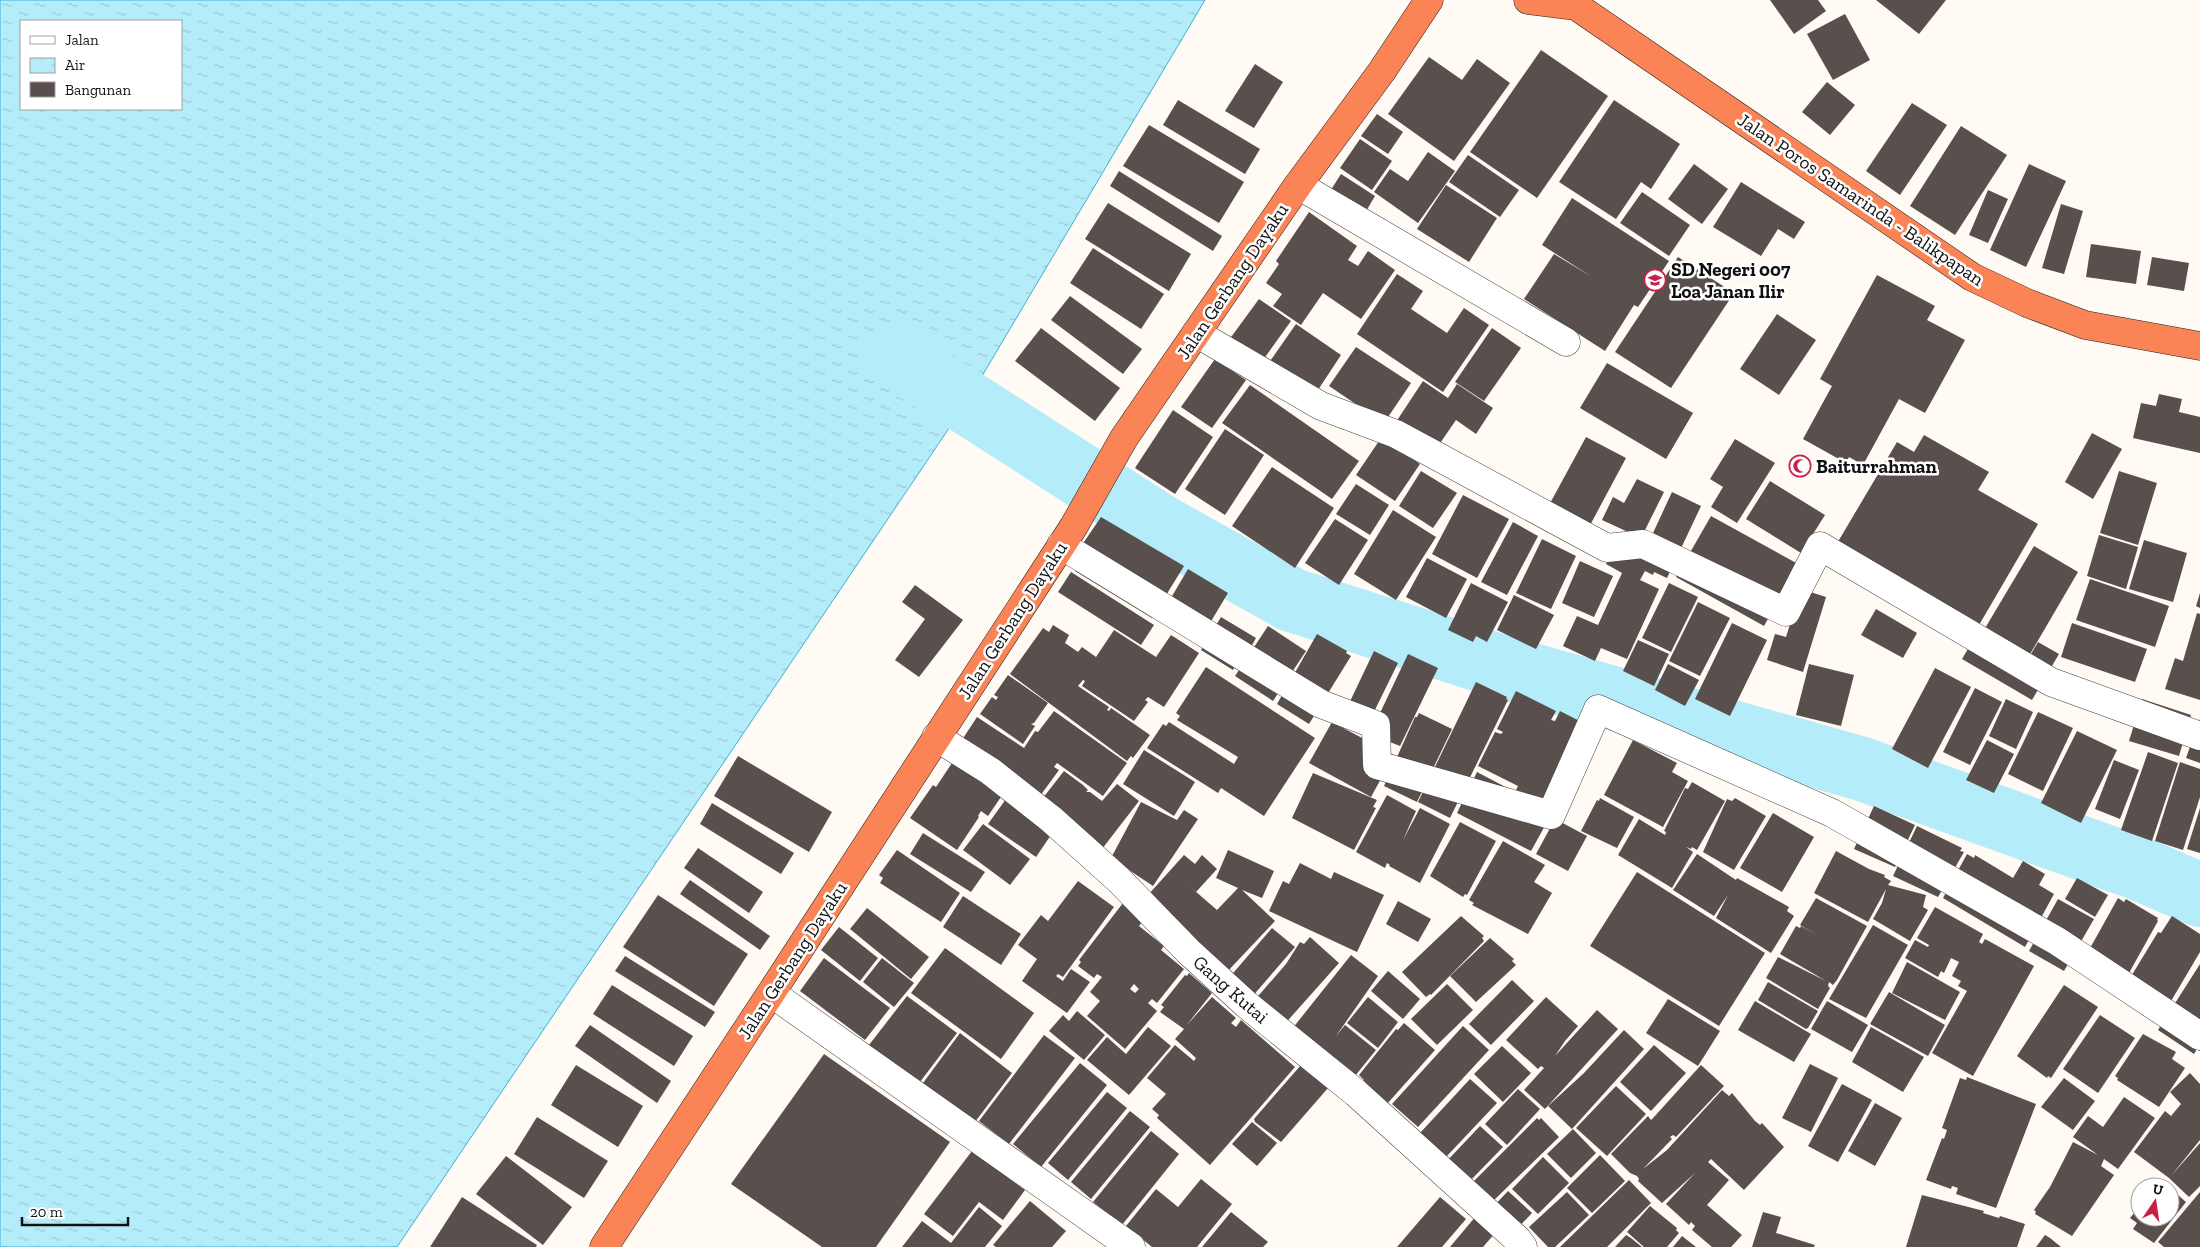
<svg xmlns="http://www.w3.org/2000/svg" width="2200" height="1247" font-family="'Zilla Slab',serif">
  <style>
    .water { fill: url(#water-ripples); stroke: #39b1d3; fill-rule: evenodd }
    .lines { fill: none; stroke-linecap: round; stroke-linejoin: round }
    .river { stroke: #b5ecf9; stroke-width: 64 }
    .building { fill: #594f4c; fill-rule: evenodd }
    .minor-casing { stroke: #434343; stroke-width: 29 }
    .highway-casing { stroke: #212121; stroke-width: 29 }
    .minor { stroke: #fff; stroke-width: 28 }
    .highway { stroke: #fa8456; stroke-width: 28 }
    .labels { text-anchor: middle; stroke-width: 5; stroke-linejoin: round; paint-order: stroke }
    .street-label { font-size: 19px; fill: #101010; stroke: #fff }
    .poi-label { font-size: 19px; font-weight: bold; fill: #101010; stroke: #fff; text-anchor: start }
  </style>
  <defs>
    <pattern id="water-ripples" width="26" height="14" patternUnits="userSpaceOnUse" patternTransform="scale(1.25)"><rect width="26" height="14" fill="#b5ecf9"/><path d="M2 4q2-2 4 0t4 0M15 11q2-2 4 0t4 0" fill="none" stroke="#9bc9d4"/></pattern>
  </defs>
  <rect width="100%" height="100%" fill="#fffaf3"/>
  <path class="water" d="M0 0H1205L966 403 397 1247H0ZM21 21H181V109H21Z"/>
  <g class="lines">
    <polyline class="river" points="893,355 1160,526 1292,600 1493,664 1862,769 2140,869 2200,895"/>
  </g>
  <g class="building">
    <polygon points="1770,0 1818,0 1826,11 1794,34"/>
    <polygon points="1876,0 1946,0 1919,34"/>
    <polygon points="1845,14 1870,60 1833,80 1807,34"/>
    <polygon points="1541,50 1608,96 1537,198 1470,152"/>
    <polygon points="1429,57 1462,80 1477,59 1510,83 1454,161 1388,114"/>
    <polygon points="1255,64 1283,82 1254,128 1225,111"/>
    <polygon points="1827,82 1855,105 1830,135 1802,112"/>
    <polygon points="1178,100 1260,149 1245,174 1163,125"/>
    <polygon points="1614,100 1680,144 1651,189 1641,182 1616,219 1559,182"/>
    <polygon points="1912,103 1947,125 1900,195 1866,171"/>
    <polygon points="1377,114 1403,132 1388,154 1361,136"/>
    <polygon points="1149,125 1244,182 1219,223 1123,166"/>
    <polygon points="1961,126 2007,155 1955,235 1910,206"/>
    <polygon points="1360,139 1392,161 1372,190 1340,168"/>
    <polygon points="1428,152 1455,171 1418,223 1374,192 1390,169 1408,181"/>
    <polygon points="1468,155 1519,190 1500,217 1449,182"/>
    <polygon points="1694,164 1728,189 1702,224 1668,199"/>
    <polygon points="2029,164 2066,181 2026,267 1990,250"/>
    <polygon points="1119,171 1222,236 1213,251 1110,186"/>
    <polygon points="1341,174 1375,196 1362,218 1327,196"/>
    <polygon points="1741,182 1805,222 1794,239 1778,229 1761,256 1713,227"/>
    <polygon points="1446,185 1497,218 1469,262 1417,229"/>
    <polygon points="1988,190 2008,199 1988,243 1969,235"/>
    <polygon points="1642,192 1690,225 1669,256 1620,223"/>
    <polygon points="1572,198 1669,261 1638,307 1634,305 1605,351 1524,299 1554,254 1592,277 1542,245"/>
    <polygon points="1108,203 1191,254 1169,291 1085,239"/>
    <polygon points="2061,204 2083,211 2064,274 2042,268"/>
    <polygon points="1309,212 1357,246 1348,260 1358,266 1368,251 1395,270 1361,319 1323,293 1301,325 1273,306 1282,294 1266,283 1279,264 1276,261"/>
    <polygon points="2091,244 2141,251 2136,284 2086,277"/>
    <polygon points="1093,248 1164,294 1141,329 1070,283"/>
    <polygon points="1678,257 1734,293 1671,388 1615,352"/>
    <polygon points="2152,257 2189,263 2184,291 2147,285"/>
    <polygon points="1397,274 1423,291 1411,309 1447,333 1464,308 1489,325 1443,392 1357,334"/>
    <polygon points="1877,275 1935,306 1927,320 1965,340 1925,413 1899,399 1863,465 1849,457 1846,463 1803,439 1832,386 1820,379"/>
    <polygon points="1070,296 1142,349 1123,374 1051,320"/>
    <polygon points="1259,299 1291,321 1258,367 1226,344"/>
    <polygon points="1777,314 1816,340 1779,395 1740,369"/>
    <polygon points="1296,324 1341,355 1314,396 1268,364"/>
    <polygon points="1041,328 1120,388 1095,421 1015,361"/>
    <polygon points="1492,328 1521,348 1484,401 1455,382"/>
    <polygon points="1356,347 1411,383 1384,423 1329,386"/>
    <polygon points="1215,359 1246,380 1212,428 1181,407"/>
    <polygon points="1607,363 1693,413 1666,459 1580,408"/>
    <polygon points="1423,381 1448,398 1457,384 1493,408 1476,434 1456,420 1434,452 1394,425"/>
    <polygon points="1250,385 1359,461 1332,499 1222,423"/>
    <polygon points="2159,394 2182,399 2179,412 2200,417 2200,453 2133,438 2141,403 2156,406"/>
    <polygon points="1173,410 1213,437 1175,494 1135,468"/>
    <polygon points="1225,429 1264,455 1225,515 1185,489"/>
    <polygon points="2092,433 2122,449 2093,499 2065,482"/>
    <polygon points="1924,435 1989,472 1978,490 2038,524 1968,644 1826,562 1897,442 1914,452"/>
    <polygon points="1586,437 1626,458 1588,529 1548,507"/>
    <polygon points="1381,438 1420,464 1395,501 1356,475"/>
    <polygon points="1735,439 1775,463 1737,523 1711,507 1723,487 1710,479"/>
    <polygon points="1272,467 1334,508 1295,568 1232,526"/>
    <polygon points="1421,471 1457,493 1433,528 1399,506"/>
    <polygon points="2119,471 2157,483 2138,545 2100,533"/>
    <polygon points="1637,479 1664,492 1641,538 1602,520 1613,497 1624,503"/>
    <polygon points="1770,481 1825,515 1801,553 1746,519"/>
    <polygon points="1356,484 1389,505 1370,535 1336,514"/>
    <polygon points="1672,492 1701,506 1667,578 1654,572 1653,575 1645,571 1640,580 1659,589 1627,659 1601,648 1595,661 1563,646 1577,616 1598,625 1622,573 1606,564 1622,533 1647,546"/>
    <polygon points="1463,495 1509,519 1477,578 1432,554"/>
    <polygon points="1393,510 1436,537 1396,600 1354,574"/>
    <polygon points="1711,516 1798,564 1764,626 1676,577"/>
    <polygon points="1101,517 1184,566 1152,618 1075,571 1079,566 1071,561"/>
    <polygon points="1335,519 1368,540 1339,585 1305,563"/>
    <polygon points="1513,522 1538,536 1507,595 1481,582"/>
    <polygon points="2099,535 2138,547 2126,589 2087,576"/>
    <polygon points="1542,539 1576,556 1551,609 1516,593"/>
    <polygon points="2144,540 2187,553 2173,602 2129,589"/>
    <polygon points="2034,546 2078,572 2026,661 1981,635"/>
    <polygon points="1427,558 1467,579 1446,618 1406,597"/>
    <polygon points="1580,561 1613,576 1594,617 1562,603"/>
    <polygon points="1188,569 1228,593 1198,643 1158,620"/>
    <polygon points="1071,572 1154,625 1141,645 1058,592"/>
    <polygon points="2090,579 2169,606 2155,647 2076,620"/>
    <polygon points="1471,583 1508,602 1487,642 1476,636 1473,642 1448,630"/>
    <polygon points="1669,583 1698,597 1671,652 1642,638"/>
    <polygon points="915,585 963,620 919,677 895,660 925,619 902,602"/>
    <polygon points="1801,589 1826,597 1803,672 1767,660 1775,634 1786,637"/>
    <polygon points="2200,593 2200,608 2196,606"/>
    <polygon points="1514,595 1554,615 1536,649 1497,630"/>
    <polygon points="1698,602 1730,618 1700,676 1669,661"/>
    <polygon points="1876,609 1917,633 1903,658 1861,635"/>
    <polygon points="2197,613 2200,614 2200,700 2165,689 2175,658 2183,661"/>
    <polygon points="1221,617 1256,638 1238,670 1234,668 1233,670 1201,650"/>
    <polygon points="1732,623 1767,640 1730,716 1695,699"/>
    <polygon points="2072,623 2147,649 2135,682 2061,657"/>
    <polygon points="1053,625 1069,635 1065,643 1078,652 1082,647 1096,657 1114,630 1156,657 1171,635 1199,653 1164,707 1148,697 1145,700 1148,702 1134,721 1082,686 1085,681 1083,680 1078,686 1109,707 1107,710 1109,711 1111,708 1150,735 1133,758 1131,756 1127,761 1010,674 1043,628 1049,632"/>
    <polygon points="1268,626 1306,651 1273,701 1235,676"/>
    <polygon points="1317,634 1347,651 1346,653 1351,656 1309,724 1277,704"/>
    <polygon points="1975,637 2024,666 2038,642 2059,654 2032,700 1962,659"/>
    <polygon points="1638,640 1669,654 1654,686 1623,671"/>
    <polygon points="1374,651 1398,663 1367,726 1344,714"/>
    <polygon points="1408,654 1438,668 1400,746 1372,735 1371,732"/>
    <polygon points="1668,664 1699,680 1685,706 1655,690"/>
    <polygon points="1809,664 1854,675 1841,726 1796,715"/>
    <polygon points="1206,667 1315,738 1264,816 1221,788 1218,793 1147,748 1163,724 1166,726 1169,722 1234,764 1238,757 1177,720 1180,716 1176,713"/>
    <polygon points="1935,668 1971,687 1928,768 1892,749"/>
    <polygon points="1008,675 1048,703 1034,723 1031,724 1035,726 1023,744 980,714 992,697 996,700 998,697 994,695"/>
    <polygon points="1476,682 1507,697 1506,699 1508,700 1450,818 1418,802"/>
    <polygon points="1975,688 2002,702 1970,765 1943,752"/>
    <polygon points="1516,691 1556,711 1551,720 1555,721 1560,711 1597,730 1559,811 1551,815 1531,851 1457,813 1477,772 1515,792 1518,786 1478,766 1495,732 1501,734 1503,732 1497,729"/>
    <polygon points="2006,699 2033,712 2016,749 1989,736"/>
    <polygon points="2142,699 2191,715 2179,756 2129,741"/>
    <polygon points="1054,711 1127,763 1103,796 1057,763 1054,767 1059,770 1040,796 1010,774 1012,771 1009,769 958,746 977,717 1024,748 1035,731 1038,732"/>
    <polygon points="2038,712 2073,728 2043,791 2008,774"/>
    <polygon points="1419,713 1452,729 1417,802 1384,786 1415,717 1417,717"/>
    <polygon points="2200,719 2200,763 2186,758"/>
    <polygon points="1332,722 1394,755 1371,797 1309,763"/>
    <polygon points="2077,731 2117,750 2081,823 2041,803"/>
    <polygon points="1633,740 1677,763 1672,772 1688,781 1663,827 1604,795"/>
    <polygon points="1987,740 2014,754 1994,793 1966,780"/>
    <polygon points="1144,750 1195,782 1174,816 1123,784"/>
    <polygon points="2148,752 2178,763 2152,841 2121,830"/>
    <polygon points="738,756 832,812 809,852 714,796"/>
    <polygon points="954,760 1003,794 988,816 981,811 978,816 979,817 957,850 910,818 933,785 936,787"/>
    <polygon points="2114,760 2139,770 2120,819 2095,809"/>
    <polygon points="2180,762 2200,769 2200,797 2183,850 2155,841"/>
    <polygon points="1064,771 1083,785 1088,790 1086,792 1090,792 1102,801 1117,784 1139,801 1102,849 1039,803"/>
    <polygon points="1313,773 1377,800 1373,807 1376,808 1354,850 1292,818"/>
    <polygon points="1692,782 1725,801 1697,850 1692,847 1691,849 1686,847 1693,852 1672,888 1618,855 1639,819 1665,835 1666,832 1664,831 1685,788 1688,789"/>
    <polygon points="1387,795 1416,811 1403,840 1420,808 1450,824 1420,883 1389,866 1390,865 1387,863 1385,868 1356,852"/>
    <polygon points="1600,798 1634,817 1617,848 1581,831 1597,800 1599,801"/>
    <polygon points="1735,798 1766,816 1734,870 1703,852 1727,799 1732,801"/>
    <polygon points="1006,799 1053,832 1036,857 988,824"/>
    <polygon points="1141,802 1177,820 1184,810 1198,819 1153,886 1111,858"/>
    <polygon points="712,803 794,853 781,874 700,824"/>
    <polygon points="1874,806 1915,825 1895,867 1854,849"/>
    <polygon points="2200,808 2200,853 2187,849"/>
    <polygon points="1773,813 1814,837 1782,892 1740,868"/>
    <polygon points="1555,819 1587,836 1568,871 1536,854"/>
    <polygon points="1460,822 1496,841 1467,895 1465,894 1463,897 1430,876"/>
    <polygon points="983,824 1030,859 1010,885 963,850"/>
    <polygon points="1917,826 1962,848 1960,851 1964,852 1938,897 1893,876"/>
    <polygon points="923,833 985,872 971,892 910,854"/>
    <polygon points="1503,841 1545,865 1534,882 1552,893 1528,934 1472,905 1474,903 1469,900"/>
    <polygon points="698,848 763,892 749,913 684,868"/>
    <polygon points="897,850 960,893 941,922 880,883 883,878 879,875"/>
    <polygon points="1228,850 1274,871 1262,898 1242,890 1275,921 1226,973 1148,895 1184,855 1195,864 1202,855 1217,869 1196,892 1187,884 1217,910 1238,888 1216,878"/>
    <polygon points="1836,851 1869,869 1885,875 1884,877 1891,881 1888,885 1926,895 1923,907 1928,910 1910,941 1873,919 1882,903 1886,889 1868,922 1814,893"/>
    <polygon points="1697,854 1736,880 1737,878 1789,907 1787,911 1794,916 1771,953 1716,918 1728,895 1714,916 1673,890"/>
    <polygon points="1967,854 1974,858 1975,855 2013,878 2023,861 2045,874 2039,885 2054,894 2025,947 1943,898"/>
    <polygon points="1300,863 1331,879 1334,872 1384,895 1357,952 1269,911 1283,881 1289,884"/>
    <polygon points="1637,872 1765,953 1719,1026 1590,946"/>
    <polygon points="2077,878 2108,895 2095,917 2065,899"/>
    <polygon points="690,880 770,936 760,950 680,894"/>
    <polygon points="1078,881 1114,907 1063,977 1058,974 1056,976 1063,981 1071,969 1090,982 1067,1013 1022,981 1037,959 1018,945 1041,915 1048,921"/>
    <polygon points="658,895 748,954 714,1006 623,947"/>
    <polygon points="963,896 1021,934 1001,965 943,927"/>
    <polygon points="1816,898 1867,926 1837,980 1833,985 1829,982 1828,986 1830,988 1818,1009 1766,978 1778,957 1826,981 1780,954 1796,926 1800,928 1801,926 1817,935 1800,925"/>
    <polygon points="2118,898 2124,902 2126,899 2158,918 2157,920 2158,921 2119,991 2079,968"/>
    <polygon points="2058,899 2094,919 2064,971 2029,951"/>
    <polygon points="1398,901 1431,919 1418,942 1386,924"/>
    <path d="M1123 903 1145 918 1139 926 1164 946 1161 950 1184 969 1157 1003 1152 999 1148 1003 1157 1011 1125 1049 1087 1016 1100 1001 1090 992 1102 977 1097 974 1094 978 1078 966 1081 962 1079 960ZM1134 984 1139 989 1135 993 1130 989Z"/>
    <polygon points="1935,907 1983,934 1979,942 1982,944 1985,939 2034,966 1973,1076 1932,1053 1967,991 1958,986 1961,981 1952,976 1959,962 1951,958 1944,973 1941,971 1938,977 1905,958 1915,940 1928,947 1929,945 1917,938"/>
    <polygon points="867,908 929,957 911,979 850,929"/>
    <polygon points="1461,916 1484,936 1482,938 1484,941 1431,995 1430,994 1426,997 1402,972"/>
    <polygon points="2172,916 2200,934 2200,952 2164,1013 2124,988 2158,932 2161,933"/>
    <polygon points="1873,925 1908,945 1866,1018 1829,999"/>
    <polygon points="839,927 878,958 860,981 821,950"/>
    <polygon points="1272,928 1295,947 1251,998 1228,979"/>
    <polygon points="1310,937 1339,963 1282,1027 1253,1002 1286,964 1300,942 1304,944"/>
    <polygon points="1490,938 1514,959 1512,961 1516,965 1476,1002 1450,976"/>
    <polygon points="945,948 1034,1013 1001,1059 911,993"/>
    <polygon points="1351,955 1378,976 1336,1036 1345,1025 1376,1050 1355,1076 1292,1029"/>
    <polygon points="625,956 715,1012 705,1027 615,971"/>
    <polygon points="824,958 890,1008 865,1040 800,991"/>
    <polygon points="882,958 914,983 894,1007 863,982"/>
    <polygon points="1907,962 1960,992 1945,1020 1892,993"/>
    <polygon points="2200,964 2200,1051 2197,1049 2194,1054 2158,1030"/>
    <polygon points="1388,971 1420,999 1403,1019 1371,991"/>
    <polygon points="1189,973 1212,993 1186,1026 1212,997 1236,1018 1231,1023 1236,1027 1241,1020 1295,1067 1210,1165 1157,1118 1159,1115 1152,1109 1166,1094 1147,1078 1175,1045 1194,1061 1196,1058 1175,1039 1184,1029 1160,1012 1164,1007 1161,1005 1185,975 1187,976"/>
    <polygon points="1512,980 1534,1001 1491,1045 1469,1024"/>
    <polygon points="1768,982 1818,1011 1808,1028 1806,1029 1758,1000"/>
    <polygon points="1447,984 1473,1010 1437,1045 1411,1019"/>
    <polygon points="612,985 693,1036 674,1066 593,1014"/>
    <polygon points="2064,985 2098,1007 2051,1078 2048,1076 2047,1078 2017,1056"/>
    <polygon points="1889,992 1945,1025 1928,1056 1870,1024"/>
    <polygon points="907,996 957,1033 920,1082 869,1045"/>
    <polygon points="1368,997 1398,1022 1378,1048 1347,1023"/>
    <polygon points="1546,997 1578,1026 1565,1041 1555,1056 1597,1010 1618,1029 1545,1109 1524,1090 1544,1068 1541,1066 1538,1069 1506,1040"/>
    <polygon points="1668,999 1720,1031 1698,1066 1646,1033"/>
    <polygon points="1755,1001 1811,1034 1794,1062 1738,1030"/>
    <polygon points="1827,1001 1868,1025 1852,1052 1811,1029"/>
    <polygon points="1077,1011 1105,1035 1084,1060 1049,1031 1063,1015 1069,1021"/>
    <polygon points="2100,1015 2135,1038 2098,1093 2063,1069"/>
    <polygon points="1404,1023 1435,1050 1387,1104 1362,1083 1364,1080 1359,1075 1396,1029 1398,1030"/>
    <polygon points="590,1025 671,1081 657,1103 575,1046"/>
    <polygon points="1463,1026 1489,1050 1418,1127 1392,1104"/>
    <polygon points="1148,1027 1171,1046 1129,1095 1087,1060 1107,1037 1126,1054"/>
    <polygon points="1871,1027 1924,1057 1903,1092 1852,1062"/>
    <polygon points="1624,1030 1644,1049 1572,1129 1548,1106 1584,1073"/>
    <polygon points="960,1033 1012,1073 975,1122 923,1083"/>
    <polygon points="2143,1034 2176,1052 2172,1059 2185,1068 2159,1107 2117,1080 2118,1078 2115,1076"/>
    <polygon points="1044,1035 1075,1058 1009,1144 979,1121"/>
    <polygon points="1654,1045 1686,1073 1651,1111 1620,1082"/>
    <polygon points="1502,1046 1531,1073 1503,1102 1474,1074"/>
    <polygon points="824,1054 950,1142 876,1247 822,1247 731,1184"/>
    <polygon points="1080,1063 1107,1085 1041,1167 1013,1144"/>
    <polygon points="1810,1064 1838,1078 1811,1132 1782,1118"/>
    <polygon points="576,1065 643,1106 618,1147 551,1105"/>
    <polygon points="1301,1065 1328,1088 1281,1142 1255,1122 1254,1119"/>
    <polygon points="1701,1065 1724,1086 1676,1137 1673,1135 1670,1137 1672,1139 1643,1169 1667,1150 1722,1090 1729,1096 1732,1093 1755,1121 1760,1125 1762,1123 1784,1147 1744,1190 1711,1159 1708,1162 1729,1180 1707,1205 1742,1235 1731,1247 1712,1247 1692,1230 1695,1226 1691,1222 1689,1225 1666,1204 1695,1173 1662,1203 1638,1181 1639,1179 1637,1176 1630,1173 1611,1154 1648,1116 1651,1120 1654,1117"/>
    <polygon points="2190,1073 2200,1084 2200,1140 2171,1176 2200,1143 2200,1186 2189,1197 2169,1178 2134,1152 2165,1111 2171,1116 2181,1104 2170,1092"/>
    <polygon points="1967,1077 2036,1104 1996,1208 1956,1194 1958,1188 1952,1186 1951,1189 1926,1180 1942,1138 1944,1139 1947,1130 1942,1128 1960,1078 1966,1080"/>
    <polygon points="2064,1078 2095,1101 2073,1130 2041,1107"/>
    <polygon points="1470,1079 1497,1103 1446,1157 1420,1133"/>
    <polygon points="1842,1084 1872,1100 1838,1162 1808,1146"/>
    <polygon points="1616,1086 1646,1114 1607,1156 1576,1128"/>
    <polygon points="1518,1089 1540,1109 1507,1145 1485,1124"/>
    <polygon points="1107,1092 1127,1108 1068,1180 1048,1163"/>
    <polygon points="2124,1097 2155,1118 2118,1169 2104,1159 2101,1166 2114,1175 2072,1236 2035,1214 2036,1212 2034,1210 2050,1187 2073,1142 2098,1155 2073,1137 2088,1116 2103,1127"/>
    <polygon points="1875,1103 1902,1118 1875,1166 1848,1151"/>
    <polygon points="1130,1111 1150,1127 1091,1199 1071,1182"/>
    <polygon points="537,1117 608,1161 584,1198 514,1154"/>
    <polygon points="1537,1118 1539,1120 1541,1118 1559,1137 1491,1203 1471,1184"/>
    <polygon points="1252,1122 1277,1143 1257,1166 1232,1144"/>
    <polygon points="1480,1126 1503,1147 1467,1184 1445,1163"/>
    <polygon points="1573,1129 1596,1153 1571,1178 1547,1154"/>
    <polygon points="1151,1131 1179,1154 1122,1225 1093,1202"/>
    <polygon points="972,1151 1025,1190 1003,1220 979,1202 953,1236 924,1214"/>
    <polygon points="1600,1155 1625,1181 1592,1213 1567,1188"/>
    <polygon points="506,1156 572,1207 543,1245 476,1194"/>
    <polygon points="1543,1157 1569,1183 1538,1214 1512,1189"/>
    <polygon points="1201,1179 1232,1204 1197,1247 1152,1247 1126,1226 1156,1189 1178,1207"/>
    <polygon points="1629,1180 1651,1203 1607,1247 1560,1247"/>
    <polygon points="2162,1181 2169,1187 2157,1187"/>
    <polygon points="2170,1188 2186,1202 2154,1243 2133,1229 2137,1223 2130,1218 2140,1206 2140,1217 2170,1217"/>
    <polygon points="1508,1191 1532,1213 1515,1231 1491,1209"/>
    <polygon points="1567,1192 1589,1215 1555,1247 1548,1247 1529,1227"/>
    <polygon points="2200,1192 2200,1247 2164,1247 2158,1242"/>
    <polygon points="1922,1195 1984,1211 1983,1213 1999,1218 2000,1216 2025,1224 2017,1247 1906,1247"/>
    <polygon points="462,1197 537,1245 536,1247 430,1247"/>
    <polygon points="1440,1197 1466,1219 1442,1247 1397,1247"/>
    <polygon points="1030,1201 1066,1231 1052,1247 996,1247 993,1245"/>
    <polygon points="1650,1206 1677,1228 1676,1230 1679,1233 1667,1247 1644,1247 1627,1232"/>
    <polygon points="979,1207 1002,1226 985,1247 902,1247 922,1221 951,1243"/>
    <polygon points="1231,1212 1268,1242 1263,1247 1202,1247"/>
    <polygon points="1763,1212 1781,1217 1776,1233 1815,1245 1814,1247 1752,1247"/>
    <polygon points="1476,1216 1496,1232 1483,1247 1450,1247"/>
    <polygon points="1626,1235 1631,1238 1642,1247 1615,1247"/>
    <polygon points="2045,1235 2050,1238 2061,1247 2036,1247"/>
    <polygon points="1682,1236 1696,1247 1673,1247"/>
  </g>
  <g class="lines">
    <g class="minor-casing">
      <g id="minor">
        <polyline points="1298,185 1566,342"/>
        <polyline points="1196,333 1321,406 1396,434 1607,548 1643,544 1786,612 1820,546 2051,682 2200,736"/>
        <polyline points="1061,545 1321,704 1376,725 1377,765 1551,815 1598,709 1832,813 2057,941 2200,1036"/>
        <polyline points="936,737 990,771 1051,819 1119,880 1188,951 1247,1005 1356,1093 1517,1239 1523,1247"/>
        <polyline points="771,993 1131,1247"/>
      </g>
    </g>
    <g class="highway-casing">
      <g id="highway">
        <polyline points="1528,0 1576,6 1972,277 2027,303 2085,325 2200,346"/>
        <polyline points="604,1247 771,993 1074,526 1124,438 1298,185 1382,71 1429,0"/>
      </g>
    </g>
    <use href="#minor" class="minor"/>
    <use href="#highway" class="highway"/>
  </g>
  <defs>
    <g id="school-ring" transform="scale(1.125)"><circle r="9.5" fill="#fff" stroke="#c82046" stroke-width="1.5"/><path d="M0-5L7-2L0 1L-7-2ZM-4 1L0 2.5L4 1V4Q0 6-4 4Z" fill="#c82046"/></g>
    <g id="mosque-ring" transform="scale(1.125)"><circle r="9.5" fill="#fff" stroke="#c82046" stroke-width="1.5"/><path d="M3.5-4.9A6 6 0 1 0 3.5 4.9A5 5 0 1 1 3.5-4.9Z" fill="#c82046"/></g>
  </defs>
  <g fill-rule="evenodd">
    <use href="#school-ring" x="1655" y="280"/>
    <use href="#mosque-ring" x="1800" y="466"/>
  </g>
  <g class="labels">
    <g class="street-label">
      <text transform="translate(1861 199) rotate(34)" y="7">Jalan Poros Samarinda - Balikpapan</text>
      <text transform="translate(1232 281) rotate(-56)" y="7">Jalan Gerbang Dayaku</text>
      <text transform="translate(1012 620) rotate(-57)" y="7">Jalan Gerbang Dayaku</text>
      <text transform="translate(792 960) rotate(-57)" y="7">Jalan Gerbang Dayaku</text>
      <text transform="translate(1231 989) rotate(41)" y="7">Gang Kutai</text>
    </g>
    <g class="poi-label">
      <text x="1671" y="276">SD Negeri 007<tspan x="1671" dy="22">Loa Janan Ilir</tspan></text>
      <text x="1816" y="473">Baiturrahman</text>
    </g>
  </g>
  <rect x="20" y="20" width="162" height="90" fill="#ffffff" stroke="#9f9f9f"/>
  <rect x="30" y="36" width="25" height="8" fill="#ffffff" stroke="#9f9f9f"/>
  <text x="65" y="45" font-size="15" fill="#101010">Jalan</text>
  <rect x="30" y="58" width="25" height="15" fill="url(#water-ripples)" stroke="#9f9f9f"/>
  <text x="65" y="70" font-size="15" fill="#101010">Air</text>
  <rect x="30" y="82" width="25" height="15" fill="#594f4c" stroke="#9f9f9f"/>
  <text x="65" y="95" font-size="15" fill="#101010">Bangunan</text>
  <g transform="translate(2155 1202) rotate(13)"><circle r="24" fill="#ffffff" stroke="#9f9f9f"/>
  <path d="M0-4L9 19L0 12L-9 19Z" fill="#c82046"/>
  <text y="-8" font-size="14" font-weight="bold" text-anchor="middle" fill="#101010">U</text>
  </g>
  <path d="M22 1217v8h106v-8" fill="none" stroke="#101010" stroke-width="2.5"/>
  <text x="30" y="1217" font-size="15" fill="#101010" stroke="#ffffff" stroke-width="4" paint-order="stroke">20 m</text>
</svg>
